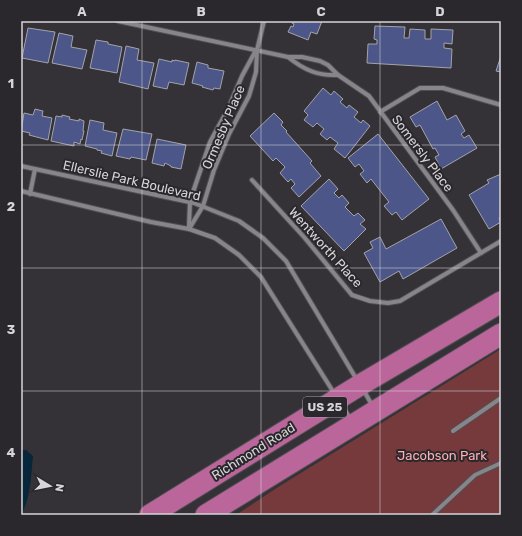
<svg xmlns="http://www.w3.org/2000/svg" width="522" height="536" font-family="Rubik,sans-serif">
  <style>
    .green { fill: #763a3d }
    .water { fill: #082639 }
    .building { fill: #4d5689; stroke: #a2a4a9 }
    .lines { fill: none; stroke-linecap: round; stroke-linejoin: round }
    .street-casing { stroke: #504e52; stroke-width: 6 }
    .highway-casing { stroke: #504e52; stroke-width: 23 }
    .street { stroke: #87858a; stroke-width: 4 }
    .highway { stroke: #ba669a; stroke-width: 21 }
    .grid { fill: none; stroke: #d6d4d7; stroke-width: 1; stroke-opacity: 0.55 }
    .labels { text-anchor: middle; stroke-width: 4; stroke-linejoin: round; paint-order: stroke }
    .shield { fill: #2a282c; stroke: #a2a0a4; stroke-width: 1 }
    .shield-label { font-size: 12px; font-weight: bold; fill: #d6d4d7 }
    .street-label { font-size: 13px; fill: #d6d4d7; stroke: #2a282c }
    .park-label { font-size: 13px; fill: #fdafb1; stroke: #2a282c }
    .neatline { fill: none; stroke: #d6d4d7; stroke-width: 1.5 }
    .grid-label { font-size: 13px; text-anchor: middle; font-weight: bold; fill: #d6d4d7 }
  </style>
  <rect width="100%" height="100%" fill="#353237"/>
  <polygon class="green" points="501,349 501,515 236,515 275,489"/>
  <path class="water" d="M21 450H26L33 456C31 475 31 498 21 515Z"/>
  <g class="building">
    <polygon points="292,21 322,21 317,34 311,32 308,40 288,32 291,26 293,27 294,24 292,23"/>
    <polygon points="375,26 405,27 404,38 409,38 410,29 425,30 425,39 431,39 431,29 453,30 452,44 444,43 444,48 452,49 451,68 367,63 368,44 377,44 377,40 374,39"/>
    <polygon points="28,28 55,32 48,63 22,58"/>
    <polygon points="59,33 73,36 71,47 87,50 82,69 52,63"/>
    <polygon points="96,40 108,42 108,44 122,47 117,73 90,68"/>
    <polygon points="126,46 139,49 137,60 154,63 148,89 119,82"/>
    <polygon points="501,56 501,72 496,71"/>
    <polygon points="159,59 172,62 172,60 175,61 175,60 189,63 184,85 169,82 167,89 153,86"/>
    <polygon points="197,62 208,65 208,68 224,71 220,89 214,88 213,90 202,87 203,86 192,83"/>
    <polygon points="323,88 331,95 334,91 343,99 340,102 347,108 349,105 358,112 354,117 361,123 363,120 370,126 345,158 334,149 338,143 330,137 327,140 320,134 324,129 317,123 313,127 304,120 308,115 304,111"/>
    <polygon points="437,101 447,120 456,115 465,131 461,134 464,138 469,135 477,148 441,169 435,157 439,155 435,148 433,149 420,125 416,127 410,117"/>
    <polygon points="35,109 43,111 42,116 52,118 48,140 29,135 30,133 21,131 24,113 33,115"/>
    <polygon points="274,113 283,122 281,125 287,131 286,132 312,161 310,163 321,176 299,197 291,188 295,184 291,179 288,182 280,173 285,167 276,158 273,161 250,136"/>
    <polygon points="62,115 70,117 69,119 79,121 79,119 84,121 83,131 84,131 82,140 81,139 80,144 74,142 74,146 51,141 56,116 62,117"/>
    <polygon points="90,120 104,123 103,130 117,133 112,156 101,153 102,151 97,150 97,149 85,146"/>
    <polygon points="123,129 152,134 146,160 131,157 130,159 116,156"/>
    <polygon points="378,134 429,199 402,220 396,212 392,215 384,206 389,202 371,179 367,183 360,174 364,171 359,164 355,167 348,158"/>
    <polygon points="157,139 186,145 181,169 171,167 171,166 165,163 164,166 152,163"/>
    <polygon points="501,174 501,217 499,218 501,222 489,229 469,195 489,183 487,180"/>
    <polygon points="329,179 338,189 334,193 339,198 342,195 349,203 345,207 354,216 358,213 365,220 360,224 366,229 344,251 301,206"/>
    <polygon points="441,219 457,248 403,279 399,271 380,282 364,253 373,248 370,242 380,237 386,249"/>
  </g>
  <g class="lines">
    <g class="street-casing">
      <g id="street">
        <polyline points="118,21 288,57 302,57 320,61 328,65 338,75 369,96 453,210 481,253"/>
        <path d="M288 57C304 70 318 76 338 75"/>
        <polyline points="380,112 420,88 443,88 501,105"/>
        <polyline points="21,166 194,203 239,221 263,238 286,261 357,380"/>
        <polyline points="252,180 304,237 352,295 370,301 388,303 400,301 501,241"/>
        <polyline points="21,191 151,222 189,229 215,238 239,255 261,277 334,393"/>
        <polyline points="30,194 35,169"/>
        <polyline points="189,227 190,201 210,142 228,109 242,76 255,52"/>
        <polyline points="189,229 203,206 214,170 229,134 249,96 256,72 257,50 264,21"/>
        <polyline points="364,391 372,405"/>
        <polyline points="341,404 350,418"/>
        <polyline points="453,431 501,398"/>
        <polyline points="432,515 475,475 501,463"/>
      </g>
    </g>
    <g class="highway-casing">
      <g id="highway">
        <polyline points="150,515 360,385 501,302"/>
        <polyline points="206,515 501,334"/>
      </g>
    </g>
    <use href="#street" class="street"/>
    <use href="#highway" class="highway"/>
  </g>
  <path class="grid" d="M142 21V515M261 21V515M380 21V515M21 145H501M21 268H501M21 391H501"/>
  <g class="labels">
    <rect class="shield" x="303" y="397" width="44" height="20" rx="3"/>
    <g class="shield-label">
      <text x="325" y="411">US 25</text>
    </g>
    <g class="street-label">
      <text transform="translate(223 127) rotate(-67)" y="5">Ormesby Place</text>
      <text transform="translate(423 153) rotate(53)" y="5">Somersly Place</text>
      <text transform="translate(132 180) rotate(13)" y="5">Ellerslie Park Boulevard</text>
      <text transform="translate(326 247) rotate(48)" y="5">Wentworth Place</text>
      <text transform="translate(253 451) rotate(-32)" y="5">Richmond Road</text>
    </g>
    <g class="park-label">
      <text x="442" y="460">Jacobson Park</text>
    </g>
  </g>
  <rect width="522" height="536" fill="none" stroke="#2a282c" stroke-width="44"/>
  <g transform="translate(50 486) rotate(100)" stroke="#2a282c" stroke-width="3" paint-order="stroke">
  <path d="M0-3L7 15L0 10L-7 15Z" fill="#d6d4d7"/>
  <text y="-6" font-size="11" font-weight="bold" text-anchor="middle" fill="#d6d4d7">N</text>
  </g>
  <rect x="22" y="22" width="478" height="492" class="neatline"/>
  <g class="grid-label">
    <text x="82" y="16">A</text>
    <text x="201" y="16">B</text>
    <text x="321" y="16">C</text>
    <text x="440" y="16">D</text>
    <text x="11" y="88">1</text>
    <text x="11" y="211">2</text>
    <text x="11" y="334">3</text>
    <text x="11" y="457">4</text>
  </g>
</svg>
